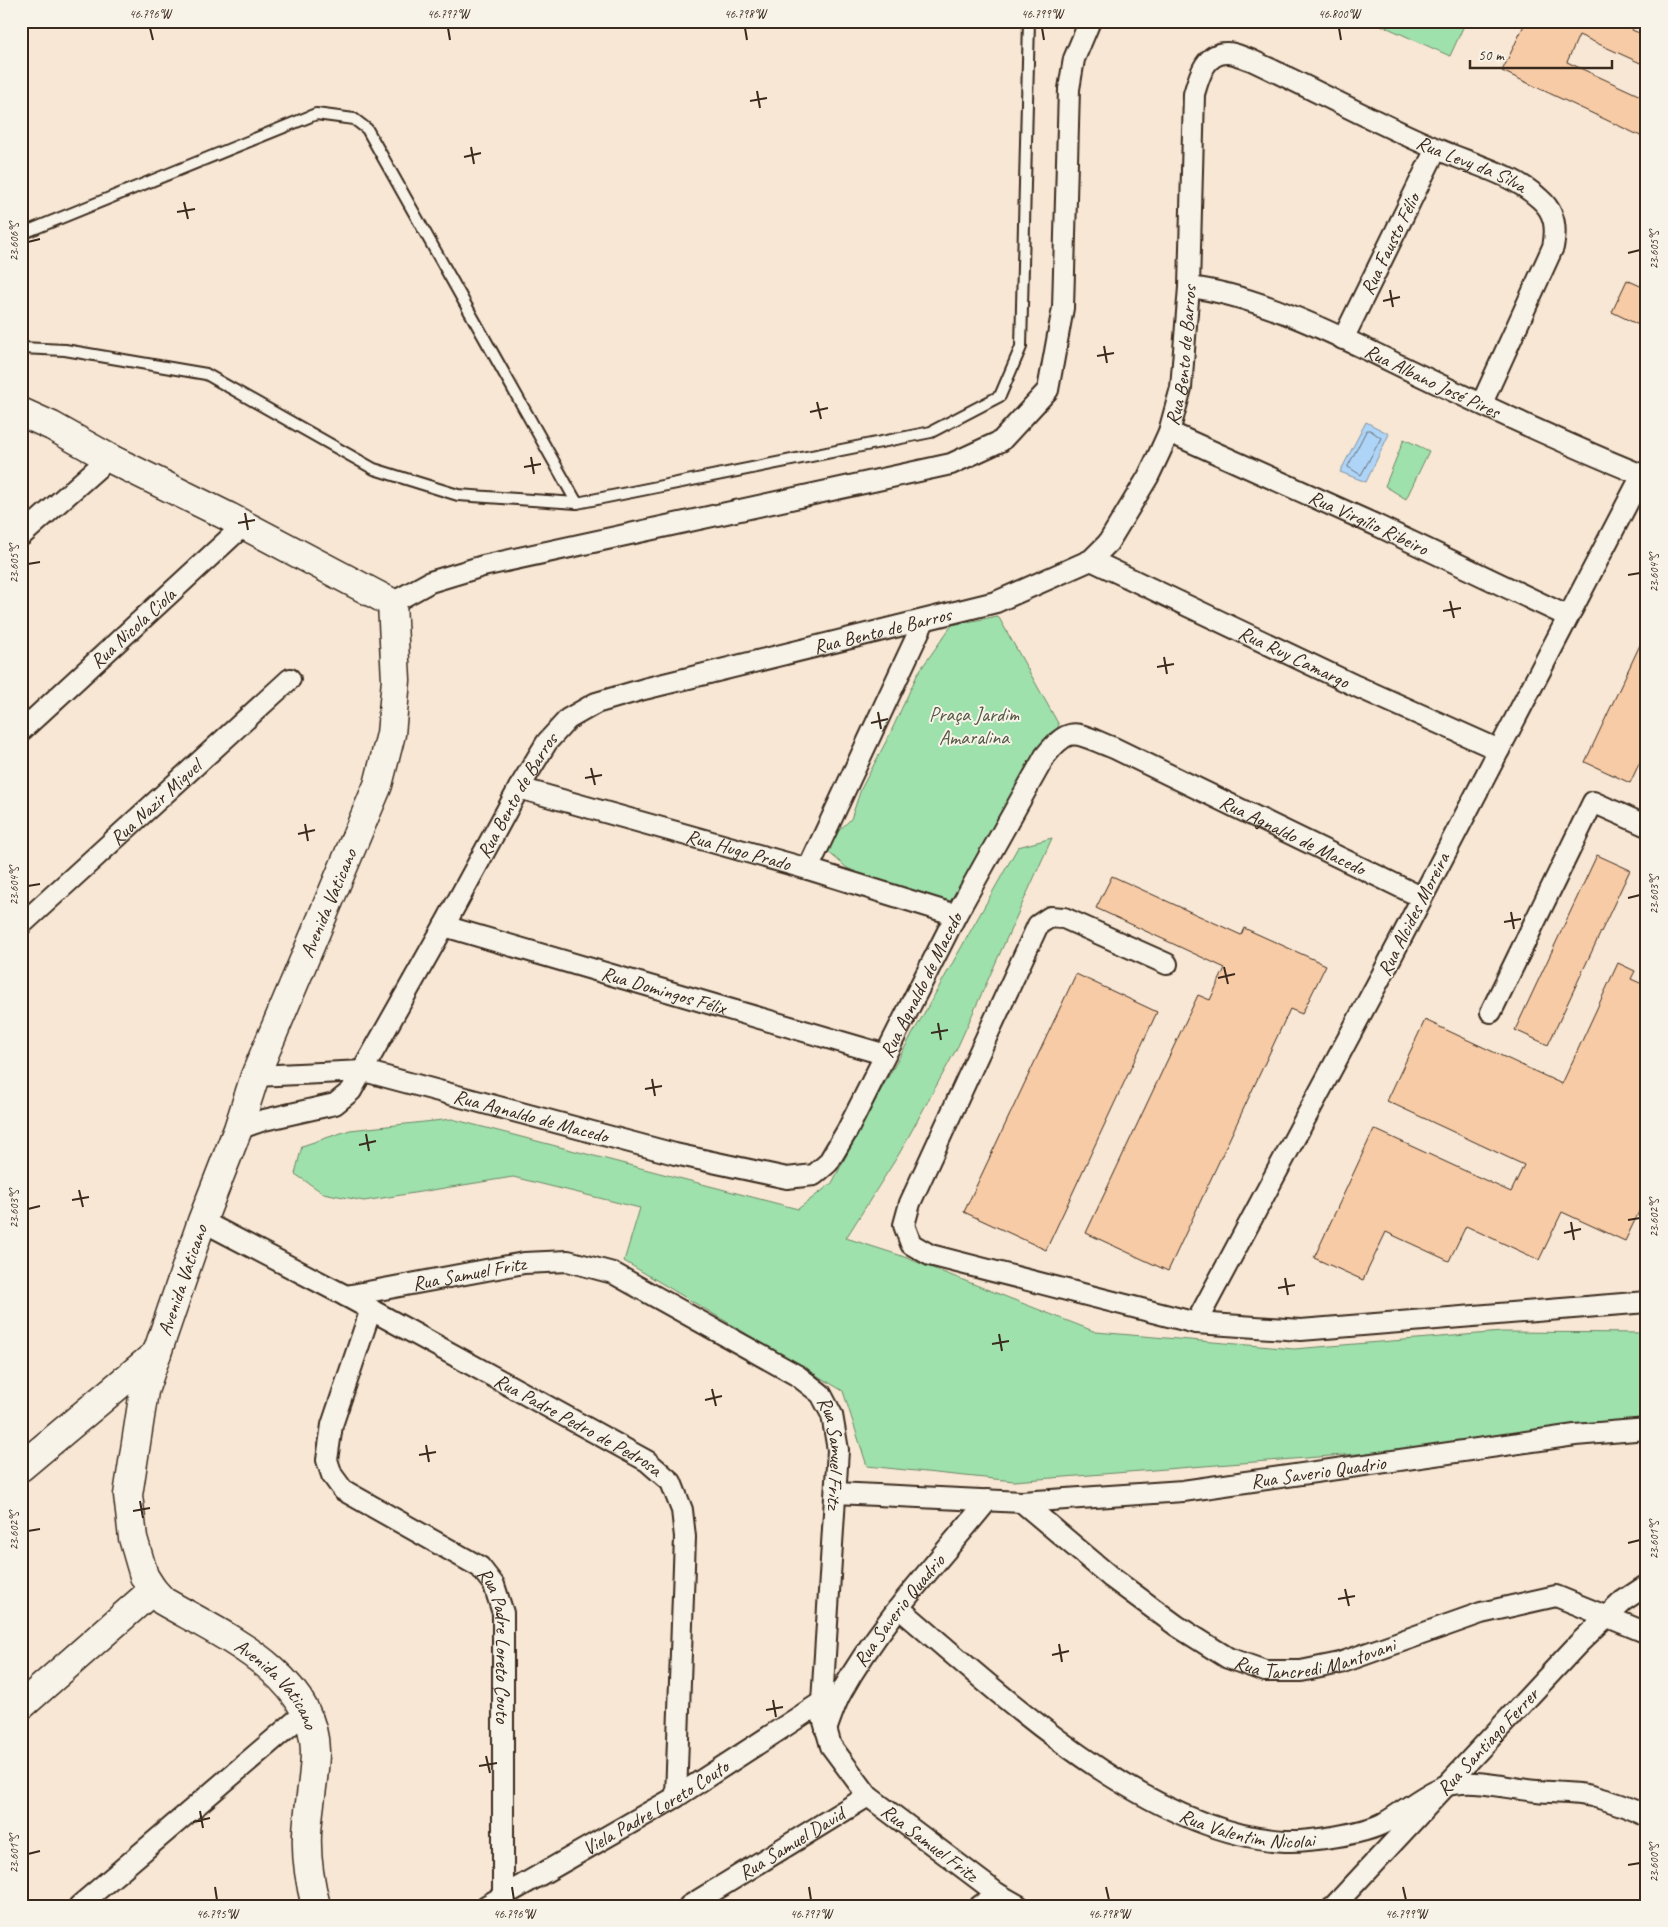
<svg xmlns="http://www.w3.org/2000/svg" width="1668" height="1927" font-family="Caveat,sans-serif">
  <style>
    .green { fill: #9ee1ac; stroke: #6c8665 }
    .water { fill: #aed5f8; stroke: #8091a1 }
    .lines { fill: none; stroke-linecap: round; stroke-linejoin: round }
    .shore { stroke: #696e75; stroke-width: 1 }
    .building { fill: #f7cba6; stroke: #3b2a1e }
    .lane-casing { stroke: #3b2a1e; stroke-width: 14 }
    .street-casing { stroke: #3b2a1e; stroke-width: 24 }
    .secondary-casing { stroke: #3b2a1e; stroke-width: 31 }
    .lane { stroke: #f7f3e8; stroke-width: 10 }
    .street { stroke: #f7f3e8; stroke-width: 20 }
    .secondary { stroke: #f7f3e8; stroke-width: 28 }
    .ticks { fill: none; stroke: #3b2a1e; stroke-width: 2 }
    .labels { text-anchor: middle; stroke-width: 4; stroke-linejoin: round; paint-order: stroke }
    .street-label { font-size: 20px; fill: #3b2a1e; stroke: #f7f3e8 }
    .park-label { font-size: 20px; fill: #545842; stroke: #f7f3e8 }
    .neatline { fill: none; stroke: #3b2a1e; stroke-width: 2 }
    .ticks-label { font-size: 12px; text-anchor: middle; fill: #3b2a1e }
  </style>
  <rect width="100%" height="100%" fill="#f7e7d4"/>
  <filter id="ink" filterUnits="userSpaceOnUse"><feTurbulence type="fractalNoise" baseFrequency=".02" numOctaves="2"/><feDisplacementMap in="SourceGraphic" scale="10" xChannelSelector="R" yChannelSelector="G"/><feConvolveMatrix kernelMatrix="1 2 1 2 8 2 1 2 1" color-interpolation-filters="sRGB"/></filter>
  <g filter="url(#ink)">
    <g class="green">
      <polygon points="1372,21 1466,21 1450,56"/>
      <polygon points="1404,439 1429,451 1406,499 1385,486"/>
      <polygon points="998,616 1059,725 953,908 889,887 847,868 826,850 831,838 851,819 861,789 889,736 918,673 952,625"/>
      <polygon points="1052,838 958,1046 899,1154 846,1238 899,1255 1096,1332 1294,1349 1502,1332 1647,1333 1647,1431 1014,1481 867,1466 843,1391 624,1261 640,1208 513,1177 364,1201 323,1193 295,1174 302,1146 350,1130 452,1119 798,1209 832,1183 878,1095 1018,847"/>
    </g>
    <polygon class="water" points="1366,422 1389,434 1366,482 1340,472"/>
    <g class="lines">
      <polygon class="shore" points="1367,430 1370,430 1381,438 1361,475 1348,467"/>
    </g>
    <g class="building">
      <polygon points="1526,21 1636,21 1632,30 1647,36 1647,66 1579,35 1567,62 1647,99 1647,139 1502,71"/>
      <polygon points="1627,280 1647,289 1647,329 1612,312"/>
      <polygon points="1647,630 1647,747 1630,783 1585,762"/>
      <polygon points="1597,855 1630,870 1548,1045 1515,1030"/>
      <polygon points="1112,876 1241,935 1244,928 1326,965 1302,1014 1290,1009 1168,1271 1086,1233 1198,995 1210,1000 1225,968 1096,908"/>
      <polygon points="1618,963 1635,971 1631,979 1647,986 1647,1195 1625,1241 1562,1212 1539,1260 1466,1226 1449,1261 1386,1232 1363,1280 1314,1258 1374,1129 1511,1192 1524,1165 1387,1101 1425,1020 1562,1084"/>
      <polygon points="1076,974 1157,1012 1046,1250 964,1212"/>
    </g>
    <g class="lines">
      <g class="lane-casing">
        <g id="lane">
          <polyline points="21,234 316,114 354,119 367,129 577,503"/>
          <polyline points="21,348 65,350 206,374 374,469 458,495 577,503 931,432 1000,396 1021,347 1029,21"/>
        </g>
      </g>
      <g class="street-casing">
        <g id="street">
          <path id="s1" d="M1189 287C1260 295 1345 339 1409 370 1486 407 1563 443 1642 475L1384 971 1196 1323"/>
          <path id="s2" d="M1343 339 1436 149"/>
          <path id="s3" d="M1169 432 1376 525 1567 616"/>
          <polyline points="21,536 109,458"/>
          <path id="s4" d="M1091 560 1356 686 1499 750"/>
          <polyline points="392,603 430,582 483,566 951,464 1001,441 1048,390 1063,308 1069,89 1074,59 1090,21"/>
          <path id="s5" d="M21 731 244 525"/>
          <path id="s6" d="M519 788 808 869 956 915"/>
          <polyline points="808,869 924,621"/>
          <path id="s7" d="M21 925 290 679"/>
          <path id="s8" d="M444 926 883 1054"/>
          <polyline points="1167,964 1064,918 1050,917 1038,925 910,1203 904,1225 911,1244 930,1255 1196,1323 1301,1330 1647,1302"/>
          <polyline points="1491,1012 1593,802 1647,826"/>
          <path id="s9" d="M255 1076 364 1071 675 1154 787 1178 814 1175 828 1163 847 1131 956 915 1045 756C1072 722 1078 735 1114 748L1421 897"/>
          <path id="s10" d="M238 1129 264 1120 335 1104 351 1091 444 926 519 788 547 742 568 719 596 703 644 689 996 602 1091 560 1108 543 1148 477 1159 454 1169 432 1181 388 1189 287 1194 94C1199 77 1205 52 1228 53 1235 53 1244 58 1251 60 1313 89 1374 122 1437 149 1471 164 1512 173 1540 199 1555 212 1557 228 1553 247L1482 403"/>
          <path id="s11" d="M202 1221 346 1296 647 1461 671 1482 682 1510 685 1537 676 1797"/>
          <path id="s12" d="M346 1296 524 1263 568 1261 613 1273 798 1376 821 1394 832 1415 838 1450 822 1702 823 1718 831 1746 868 1796 998 1894 1019 1906"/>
          <path id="s13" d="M371 1309 332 1425 327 1460 332 1475 343 1490 480 1567 494 1585 503 1613V1896"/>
          <path id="s14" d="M836 1493 1022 1502 1183 1491 1575 1435 1647 1429"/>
          <path id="s15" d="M1022 1502 1112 1578 1177 1626 1228 1658 1265 1671H1301L1340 1663 1481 1613 1556 1596 1647 1633"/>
          <path id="s16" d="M899 1608C1001 1694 1146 1834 1285 1841 1309 1842 1363 1834 1384 1823 1403 1812 1425 1793 1445 1786 1471 1777 1510 1789 1537 1791 1555 1793 1574 1792 1592 1796 1611 1801 1629 1807 1647 1816"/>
          <path id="s17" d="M826 1730C831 1717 835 1703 842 1691 881 1621 938 1562 988 1500"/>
          <polyline points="79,1906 307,1711"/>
          <path id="s18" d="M486 1906 676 1797 822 1702"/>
          <path id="s19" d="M689 1906 868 1796"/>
          <polyline points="980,1906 998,1894"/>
          <path id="s20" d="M1334 1906 1578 1644 1623 1601 1647 1585"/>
        </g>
      </g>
      <g class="secondary-casing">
        <g id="secondary">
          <path id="s21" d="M21 412 52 426 109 458 229 517 392 603 396 680 391 734 378 785 255 1076 238 1129 202 1221 144 1391 128 1495 133 1538 144 1576 153 1590 163 1601C220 1634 314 1674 315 1751 315 1778 308 1807 307 1834 306 1857 310 1883 316 1906"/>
          <polyline points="21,1467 157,1353"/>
          <polyline points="21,1706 153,1590"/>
        </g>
      </g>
      <use href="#lane" class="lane"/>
      <use href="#street" class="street"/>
      <use href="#secondary" class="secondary"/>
    </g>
  </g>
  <path class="ticks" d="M150 28 153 40M448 28 450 40M745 28 747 40M1042 28 1044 40M1339 28 1341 40M757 91 760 108M750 101 767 98M471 147 474 164M464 157 481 153M184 202 188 219M177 212 195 209M28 242 40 239M1628 253 1640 250M1390 290 1393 307M1383 301 1400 297M1104 346 1107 363M1097 356 1114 353M817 402 821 419M810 412 828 408M531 457 534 474M524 467 541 464M245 513 248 530M238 523 255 520M28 564 40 562M1628 575 1640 573M1450 601 1454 618M1443 611 1461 608M1164 657 1167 674M1157 667 1174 664M878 712 881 729M871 723 888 719M591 768 595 785M585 778 602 775M305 824 308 841M298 834 315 830M28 886 40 884M1628 898 1640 895M1511 912 1514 929M1504 922 1521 919M1224 967 1228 984M1218 978 1235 974M938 1023 941 1040M931 1033 948 1030M652 1079 655 1096M645 1089 662 1086M366 1134 369 1151M359 1145 376 1141M79 1190 83 1207M72 1200 89 1197M28 1209 40 1206M1628 1220 1640 1218M1571 1222 1574 1240M1564 1233 1581 1229M1285 1278 1288 1295M1278 1288 1295 1285M999 1334 1002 1351M992 1344 1009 1341M712 1389 716 1406M705 1400 722 1396M426 1445 429 1462M419 1455 436 1452M140 1501 143 1518M133 1511 150 1508M28 1531 40 1529M1628 1543 1640 1540M1345 1589 1349 1606M1338 1599 1355 1596M1059 1644 1062 1662M1052 1655 1069 1651M773 1700 776 1717M766 1710 783 1707M486 1756 490 1773M479 1766 497 1763M200 1811 203 1828M193 1822 210 1818M28 1854 40 1851M1628 1865 1640 1863M215 1887 217 1900M512 1887 514 1900M809 1887 811 1900M1106 1887 1109 1900M1403 1887 1406 1900"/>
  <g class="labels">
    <g class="street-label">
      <text dy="7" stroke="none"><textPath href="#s10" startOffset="1918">Rua Levy da Silva</textPath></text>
      <text dy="7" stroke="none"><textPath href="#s2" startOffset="106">Rua Fausto Félio</textPath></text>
      <text dy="7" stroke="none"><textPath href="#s10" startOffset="1330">Rua Bento de Barros</textPath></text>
      <text dy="7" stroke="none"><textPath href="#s1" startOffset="262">Rua Albano José Pires</textPath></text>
      <text dy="7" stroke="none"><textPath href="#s3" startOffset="219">Rua Virgílio Ribeiro</textPath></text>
      <text dy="7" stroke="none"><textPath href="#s5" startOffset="152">Rua Nicola Ciola</textPath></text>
      <text dy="7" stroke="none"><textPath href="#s10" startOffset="880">Rua Bento de Barros</textPath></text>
      <text dy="7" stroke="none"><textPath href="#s4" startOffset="225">Rua Ruy Camargo</textPath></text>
      <text dy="7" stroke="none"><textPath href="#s10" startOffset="460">Rua Bento de Barros</textPath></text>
      <text dy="7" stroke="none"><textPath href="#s7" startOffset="182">Rua Nazir Miguel</textPath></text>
      <text dy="7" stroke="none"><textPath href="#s9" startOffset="1331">Rua Agnaldo de Macedo</textPath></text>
      <text dy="7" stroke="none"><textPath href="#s6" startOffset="228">Rua Hugo Prado</textPath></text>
      <text transform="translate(328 903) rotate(-67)" y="7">Avenida Vaticano</text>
      <text transform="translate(1413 914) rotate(-63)" y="7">Rua Alcides Moreira</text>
      <text dy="7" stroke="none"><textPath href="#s9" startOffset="792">Rua Agnaldo de Macedo</textPath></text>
      <text dy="7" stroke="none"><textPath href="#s8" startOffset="229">Rua Domingos Félix</textPath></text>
      <text dy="7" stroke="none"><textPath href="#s9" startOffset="282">Rua Agnaldo de Macedo</textPath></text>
      <text dy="7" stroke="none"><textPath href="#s12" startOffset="125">Rua Samuel Fritz</textPath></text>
      <text transform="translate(182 1280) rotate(-71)" y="7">Avenida Vaticano</text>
      <text dy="7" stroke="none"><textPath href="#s11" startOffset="428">Rua Padre Pedro de Pedrosa</textPath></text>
      <text dy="7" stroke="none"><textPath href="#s12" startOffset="574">Rua Samuel Fritz</textPath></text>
      <text dy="7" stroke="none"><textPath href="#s14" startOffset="484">Rua Saverio Quadrio</textPath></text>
      <text dy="7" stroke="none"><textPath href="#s17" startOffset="141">Rua Saverio Quadrio</textPath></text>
      <text dy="7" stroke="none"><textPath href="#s15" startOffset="349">Rua Tancredi Mantovani</textPath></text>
      <text dy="7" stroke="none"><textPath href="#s13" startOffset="432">Rua Padre Loreto Couto</textPath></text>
      <text dy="7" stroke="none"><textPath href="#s21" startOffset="1614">Avenida Vaticano</textPath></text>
      <text dy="7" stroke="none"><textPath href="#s20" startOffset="225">Rua Santiago Ferrer</textPath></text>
      <text dy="7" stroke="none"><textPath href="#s18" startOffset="196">Viela Padre Loreto Couto</textPath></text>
      <text dy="7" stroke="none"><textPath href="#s16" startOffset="419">Rua Valentim Nicolai</textPath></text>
      <text dy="7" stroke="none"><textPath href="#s19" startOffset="120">Rua Samuel David</textPath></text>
      <text dy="7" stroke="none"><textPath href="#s12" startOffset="1009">Rua Samuel Fritz</textPath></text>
    </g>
    <g class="park-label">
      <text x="974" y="721">Praça Jardim<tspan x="974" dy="23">Amaralina</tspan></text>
    </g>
  </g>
  <rect width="1668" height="1927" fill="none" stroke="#f7f3e8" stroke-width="55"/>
  <path d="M1470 60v8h142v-8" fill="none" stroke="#3b2a1e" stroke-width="2.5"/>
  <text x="1478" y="60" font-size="15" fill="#3b2a1e" stroke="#f7f3e8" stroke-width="4" paint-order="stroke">50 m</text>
  <rect x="28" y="28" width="1612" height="1872" class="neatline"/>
  <g class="ticks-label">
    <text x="150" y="18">46.796°W</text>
    <text x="448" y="18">46.797°W</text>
    <text x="745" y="18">46.798°W</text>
    <text x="1042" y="18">46.799°W</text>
    <text x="1339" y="18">46.800°W</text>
    <text transform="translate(14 242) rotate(-90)" y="4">23.606°S</text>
    <text transform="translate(1654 250) rotate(-90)" y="4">23.605°S</text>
    <text transform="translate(14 564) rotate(-90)" y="4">23.605°S</text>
    <text transform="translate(1654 573) rotate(-90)" y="4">23.604°S</text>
    <text transform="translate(14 886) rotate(-90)" y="4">23.604°S</text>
    <text transform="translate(1654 895) rotate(-90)" y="4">23.603°S</text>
    <text transform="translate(14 1209) rotate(-90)" y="4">23.603°S</text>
    <text transform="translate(1654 1218) rotate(-90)" y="4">23.602°S</text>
    <text transform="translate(14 1531) rotate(-90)" y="4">23.602°S</text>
    <text transform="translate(1654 1540) rotate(-90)" y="4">23.601°S</text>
    <text transform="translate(14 1854) rotate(-90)" y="4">23.601°S</text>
    <text transform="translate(1654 1863) rotate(-90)" y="4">23.600°S</text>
    <text x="217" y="1918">46.795°W</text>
    <text x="514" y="1918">46.796°W</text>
    <text x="811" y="1918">46.797°W</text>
    <text x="1109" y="1918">46.798°W</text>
    <text x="1406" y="1918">46.799°W</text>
  </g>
</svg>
